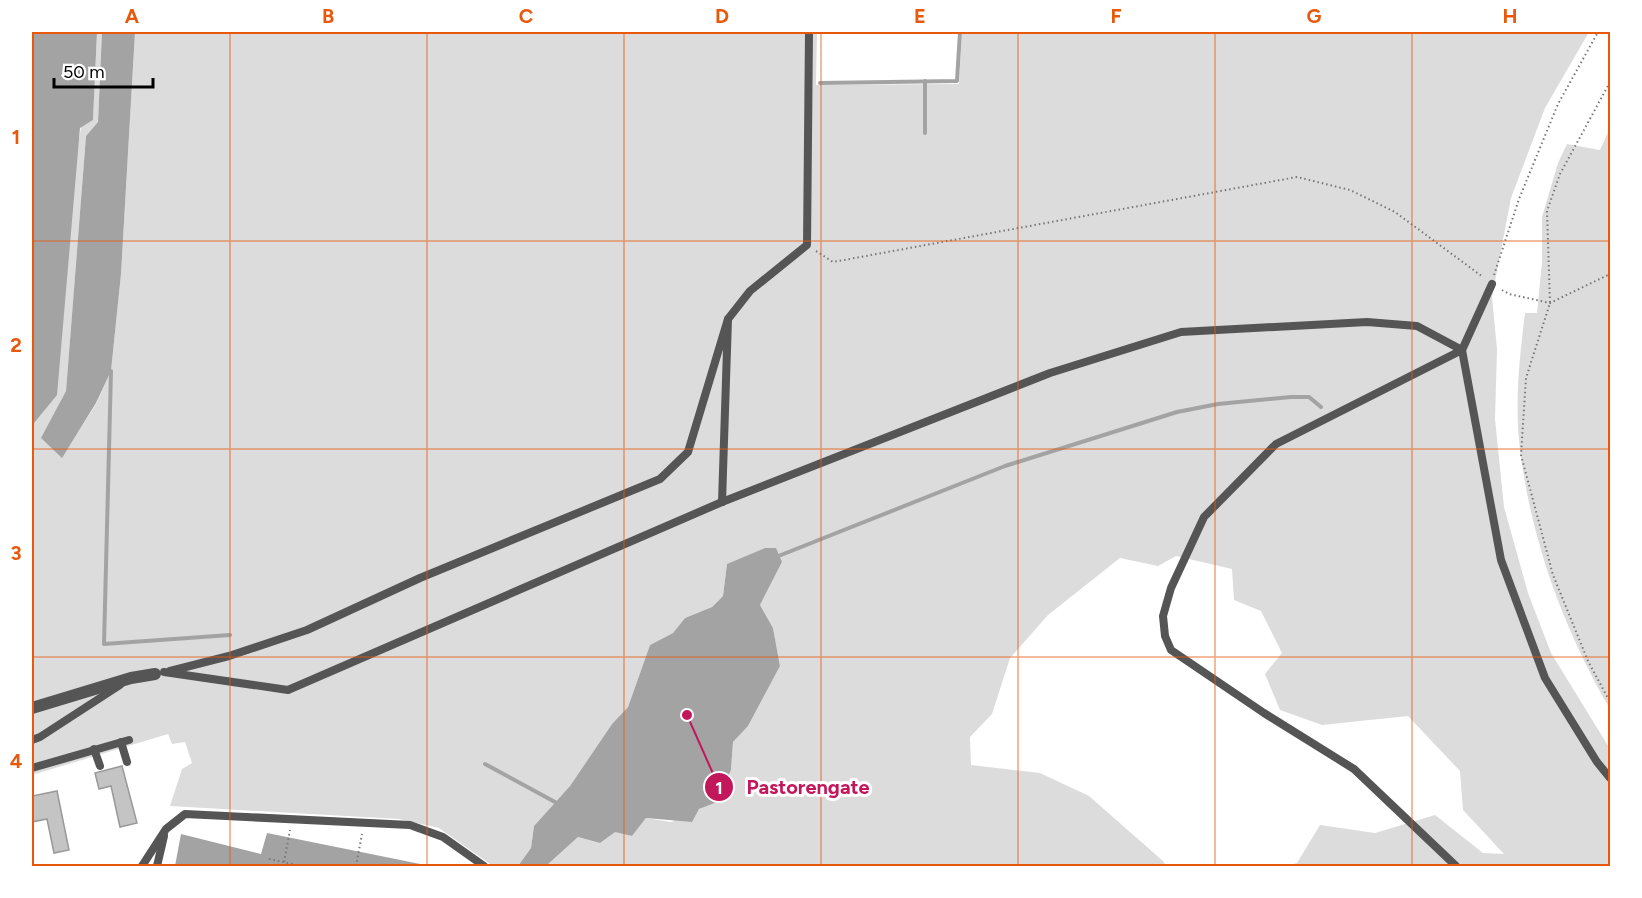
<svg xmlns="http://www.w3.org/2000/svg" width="1642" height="898" font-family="Figtree,sans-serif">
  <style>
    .green { fill: #dcdcdc }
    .water { fill: #a3a3a3 }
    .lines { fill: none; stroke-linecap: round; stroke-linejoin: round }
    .stream { stroke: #a3a3a3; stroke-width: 4 }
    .building { fill: #c4c4c4; stroke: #999; stroke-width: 1.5 }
    .path { stroke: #777; stroke-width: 2; stroke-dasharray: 1.5 3; stroke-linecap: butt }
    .service { stroke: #555; stroke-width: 8 }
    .minor { stroke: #555; stroke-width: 12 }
    .grid { fill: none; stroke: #e8590c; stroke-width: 1.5; stroke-opacity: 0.55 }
    .leader { fill: none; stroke: #c2185b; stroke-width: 2 }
    .callout-dot { fill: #c2185b; stroke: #fff; stroke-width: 2 }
    .mark-label { font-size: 18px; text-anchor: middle; font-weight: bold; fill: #fff }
    .callout-label { font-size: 20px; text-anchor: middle; font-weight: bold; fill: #c2185b; stroke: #fff; stroke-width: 6; stroke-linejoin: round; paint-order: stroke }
    .neatline { fill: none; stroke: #e8590c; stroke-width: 2 }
    .grid-label { font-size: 20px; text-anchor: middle; font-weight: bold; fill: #e8590c }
  </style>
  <rect width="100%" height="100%" fill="#fff"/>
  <g class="green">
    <polygon points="97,32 102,32 98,122 86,136 66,391 42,438 62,457 96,404 111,371 121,274 135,32 817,32 816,85 959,84 962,32 1589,32 1545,108 1511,198 1492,297 1497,349 1495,419 1504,507 1528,593 1551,653 1610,749 1610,866 1286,866 1297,863 1320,825 1375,833 1435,815 1483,853 1504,854 1463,810 1460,771 1408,716 1322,725 1280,710 1265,674 1282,653 1261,611 1234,600 1232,569 1176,556 1158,566 1120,558 1048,615 1010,658 992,714 970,737 971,765 1040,773 1089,796 1163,861 1166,866 546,866 578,837 600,843 615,831 632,836 646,818 671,822 717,801 731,770 733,742 748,726 780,666 773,628 760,605 782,562 727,564 723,596 712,607 685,618 673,633 650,645 628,707 612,724 570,786 534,826 531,848 518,866 493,866 439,828 399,819 170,806 182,769 192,763 185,742 172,744 168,734 32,775 32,422 34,423 81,127 93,120"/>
    <path d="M1610 128V709C1562 626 1529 535 1519 440 1515 397 1520 355 1525 313H1537L1542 262V217L1558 163 1567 144 1600 150Z"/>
  </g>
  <g class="water">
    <polygon points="32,32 97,32 93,120 80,128 57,395 34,423 32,422"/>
    <polygon points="102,32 135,32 121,274 111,371 96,403 62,458 41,438 66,391 86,136 98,122"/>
    <polygon points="765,548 776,548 782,562 760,605 773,628 780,666 748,726 733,742 731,770 717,802 699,809 692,822 646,818 632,836 615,832 600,843 578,837 546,866 518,866 531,848 534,826 570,786 612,724 628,707 650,645 673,633 685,618 712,607 723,596 727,564"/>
    <polygon points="267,833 430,866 175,866 181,834 261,854"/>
  </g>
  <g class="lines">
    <g class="stream">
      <polyline points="925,81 925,133"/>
      <polyline points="820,83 957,81 960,32"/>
      <polyline points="111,371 104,644 230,635"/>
      <polyline points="776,557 1005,466 1177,412 1218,404 1291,397 1309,397 1321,407"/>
      <polyline points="485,764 555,802"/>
    </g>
  </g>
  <g class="building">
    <polygon points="122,766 137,823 120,827 111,786 99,789 95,773"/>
    <polygon points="57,791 69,850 54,853 47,819 32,822 32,796"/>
  </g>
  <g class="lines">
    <g class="path">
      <polyline points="1610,82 1560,174 1547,211 1550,303 1526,378 1521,455 1553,575 1588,661 1610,702"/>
      <polyline points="816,251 833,262 1297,177 1350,190 1395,212 1483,277"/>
      <polyline points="1494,275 1519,199 1558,104 1598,32"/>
      <polyline points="1502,290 1509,294 1550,303 1610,274"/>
      <polyline points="269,859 297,865"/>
      <polyline points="284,862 290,830"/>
      <polyline points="356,866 362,834"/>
    </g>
    <g class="service">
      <polyline points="722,502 728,319 750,291 807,245 809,32"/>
      <polyline points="170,671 229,656 307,630 420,578 660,479 688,452 728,319"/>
      <polyline points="164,672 288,690 722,502 1050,373 1181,332 1367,322 1417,326 1462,350 1501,560 1545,678 1597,762 1610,778"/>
      <polyline points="32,740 40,737 120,685"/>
      <polyline points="121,742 127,762"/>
      <polyline points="94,749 100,766"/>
      <polyline points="32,768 129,740"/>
      <polyline points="142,866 166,829 185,814 410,825 443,837 484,866"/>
      <polyline points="157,866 164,836"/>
      <polyline points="1456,866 1354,769 1264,713 1171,650 1165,636 1163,616 1171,588 1204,517 1276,444 1462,350 1492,284"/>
    </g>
    <polyline class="minor" points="32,708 131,678 155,674"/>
  </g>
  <path class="grid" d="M230 32V866M427 32V866M624 32V866M821 32V866M1018 32V866M1215 32V866M1412 32V866M32 241H1610M32 449H1610M32 657H1610"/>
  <path class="leader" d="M687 715L719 787"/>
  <g class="callout-dot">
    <circle cx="687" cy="715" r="6"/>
    <circle cx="719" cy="787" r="15"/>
  </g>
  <g class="mark-label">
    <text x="719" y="794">1</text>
  </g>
  <g class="callout-label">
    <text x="808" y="794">Pastorengate</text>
  </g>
  <rect width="1642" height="898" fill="none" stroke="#ffffff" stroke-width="66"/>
  <path d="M54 78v9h99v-9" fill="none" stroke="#000000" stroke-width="3"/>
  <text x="63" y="78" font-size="18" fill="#000000" stroke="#ffffff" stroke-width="4.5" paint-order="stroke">50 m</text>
  <rect x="33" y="33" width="1576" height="832" class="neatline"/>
  <g class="grid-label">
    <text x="132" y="23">A</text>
    <text x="328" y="23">B</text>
    <text x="526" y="23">C</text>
    <text x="722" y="23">D</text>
    <text x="920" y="23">E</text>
    <text x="1116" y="23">F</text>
    <text x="1314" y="23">G</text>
    <text x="1510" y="23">H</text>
    <text x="16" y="144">1</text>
    <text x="16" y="352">2</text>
    <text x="16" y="560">3</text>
    <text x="16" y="768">4</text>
  </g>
</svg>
